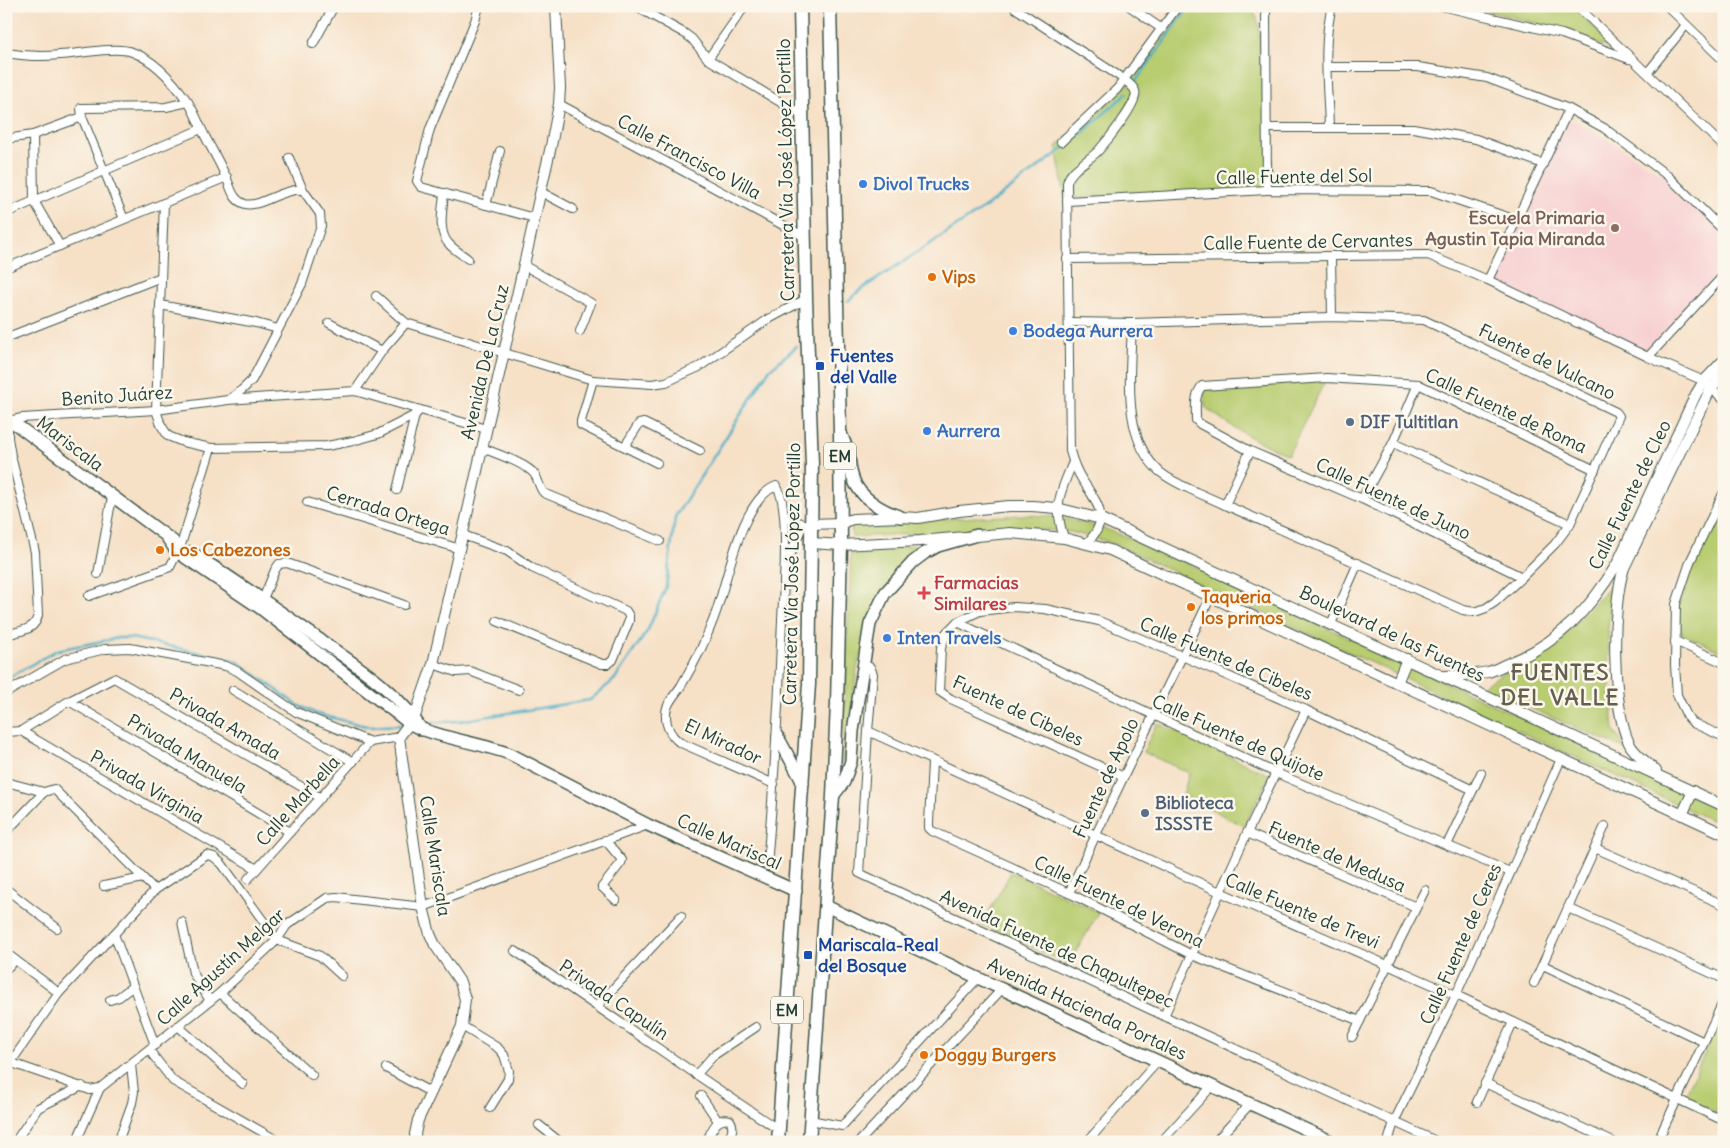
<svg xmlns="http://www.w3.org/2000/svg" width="1730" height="1148" font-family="Delius,sans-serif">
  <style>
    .built { fill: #f7cfd1 }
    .green { fill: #b8cc6f; stroke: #6c8452 }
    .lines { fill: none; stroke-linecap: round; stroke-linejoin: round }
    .stream { stroke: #49afc8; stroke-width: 2.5 }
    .minor-casing { stroke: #3f554a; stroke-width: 10 }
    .tertiary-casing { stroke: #3f554a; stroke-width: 12 }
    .secondary-casing { stroke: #3f554a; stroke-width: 14 }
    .primary-casing { stroke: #3f554a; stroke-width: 15 }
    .minor { stroke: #fff; stroke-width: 8 }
    .tertiary { stroke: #fff; stroke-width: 10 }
    .secondary { stroke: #fff; stroke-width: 11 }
    .primary { stroke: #fff; stroke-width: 12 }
    .shop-dot { fill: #3f7fe0; stroke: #fbf7ec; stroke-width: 2 }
    .education-dot { fill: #8d6e63; stroke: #fbf7ec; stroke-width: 2 }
    .food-dot { fill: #e8710a; stroke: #fbf7ec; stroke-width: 2 }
    .transit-dot { fill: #1a4fb4; stroke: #fbf7ec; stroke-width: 2 }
    .service-dot { fill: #5c6f8a; stroke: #fbf7ec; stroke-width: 2 }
    .health-dot { fill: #e0444e; stroke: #fbf7ec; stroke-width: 2 }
    .labels { text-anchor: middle; stroke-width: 5; stroke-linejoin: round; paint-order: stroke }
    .shield { fill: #fbf7ec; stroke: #61756b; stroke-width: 1 }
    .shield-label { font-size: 16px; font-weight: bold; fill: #1f3d34 }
    .street-label { font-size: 18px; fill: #1f3d34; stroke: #fbf7ec }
    .shop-label { font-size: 18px; font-weight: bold; fill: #366cbe; stroke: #fbf7ec; text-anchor: start }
    .education-label { font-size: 18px; font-weight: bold; fill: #785e54; stroke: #fbf7ec; text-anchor: end }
    .food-label { font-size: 18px; font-weight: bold; fill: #c56008; stroke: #fbf7ec; text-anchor: start }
    .transit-label { font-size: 18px; font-weight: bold; fill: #164399; stroke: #fbf7ec; text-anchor: start }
    .service-label { font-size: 18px; font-weight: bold; fill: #4e5e75; stroke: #fbf7ec; text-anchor: start }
    .health-label { font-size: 18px; font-weight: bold; fill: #be3a42; stroke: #fbf7ec; text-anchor: start }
    .district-label { font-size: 22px; font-weight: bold; letter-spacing: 1px; fill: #655f50; stroke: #fbf7ec }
  </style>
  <rect width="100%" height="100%" fill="#fbf7ec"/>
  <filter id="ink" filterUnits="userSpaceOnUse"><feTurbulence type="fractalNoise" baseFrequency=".02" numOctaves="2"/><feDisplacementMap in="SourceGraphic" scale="10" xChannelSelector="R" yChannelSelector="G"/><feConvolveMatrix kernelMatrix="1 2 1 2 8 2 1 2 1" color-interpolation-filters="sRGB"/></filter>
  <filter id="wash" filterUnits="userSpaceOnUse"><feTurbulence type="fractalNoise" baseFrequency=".0096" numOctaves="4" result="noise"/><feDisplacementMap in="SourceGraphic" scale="20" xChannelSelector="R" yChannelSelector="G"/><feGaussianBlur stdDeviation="1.12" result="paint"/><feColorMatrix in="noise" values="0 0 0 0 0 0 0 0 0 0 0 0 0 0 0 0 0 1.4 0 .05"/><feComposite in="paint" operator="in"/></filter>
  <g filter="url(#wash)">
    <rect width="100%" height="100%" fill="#f6e0c6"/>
    <polygon class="built" points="1569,117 1667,177 1724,237 1724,271 1660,337 1648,356 1492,279"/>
    <g class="green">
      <polygon points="1187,6 1252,6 1258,21 1275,190 1065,198 1056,147 1127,86"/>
      <polygon points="1467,6 1572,6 1619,51 1613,50 1564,30"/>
      <path d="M1326 379 1288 455C1255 441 1234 429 1205 407L1204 390Z"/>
      <polygon points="1724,500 1724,653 1681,633 1677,604 1694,562"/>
      <path d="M1024 515C1079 516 1117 532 1167 554L1724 811V826L1112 543 1071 532 1026 528 852 537 851 523Z"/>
      <polygon points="928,545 898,575 858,662 851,711 848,745 842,764 851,550"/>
      <polygon points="1615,581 1608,627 1609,673 1614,730 1626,749 1481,687 1565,634"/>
      <polygon points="1157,723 1270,775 1244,826 1183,795 1189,773 1143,752"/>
      <polygon points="1011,872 1099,912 1069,964 982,924"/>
      <polygon points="1724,1011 1724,1116 1684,1098"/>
    </g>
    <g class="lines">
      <g class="stream">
        <polyline points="1136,81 1190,6"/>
        <polyline points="848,301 859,291 987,206 1076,139 1127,93"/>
        <polyline points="6,679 57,650 118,638 132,638 237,661 297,705 317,714 370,727 401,725"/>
        <polyline points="421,723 459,721 590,700 614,680 648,630 666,587 675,517 769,370 797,346"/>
      </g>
    </g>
  </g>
  <g filter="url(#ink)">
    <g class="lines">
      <g class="minor-casing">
        <g id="minor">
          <polyline points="479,6 475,21 430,129 417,181 421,187 534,218"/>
          <polyline points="635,6 684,33 692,39 708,59 802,115"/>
          <polyline points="1129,6 1162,29"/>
          <polyline points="1266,6 1267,190"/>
          <polyline points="1441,6 1562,34 1629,59"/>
          <polyline points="1577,6 1724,147"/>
          <polyline points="1667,6 1724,61"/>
          <path d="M1015 8 1125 80C1128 83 1134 87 1135 91 1140 101 1107 141 1099 150 1090 160 1070 169 1067 183L1070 451C1073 462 1077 472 1083 481 1098 504 1111 519 1087 543"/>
          <polyline points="313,44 334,6"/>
          <path d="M6 53C24 56 42 57 60 55 78 54 116 46 132 52 155 60 174 82 188 102 195 112 199 125 205 136 212 150 220 163 226 177 231 187 232 200 245 204 260 208 282 188 303 190"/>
          <polyline points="708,59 745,6"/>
          <polyline points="1327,67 1418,67 1487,78 1569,109 1604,128 1668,176 1724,231"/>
          <polyline points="1648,72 1686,25"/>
          <polyline points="559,104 805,237"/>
          <path d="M1329 127C1328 88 1322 45 1332 6"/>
          <polyline points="1267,128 1413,128 1476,139 1543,164"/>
          <polyline points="33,135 34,201 60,246"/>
          <polyline points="6,139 33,135 82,117"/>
          <polyline points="1061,142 1117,89 1178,6"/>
          <polyline points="541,192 573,209"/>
          <path d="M444 193C443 208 437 232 449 244 454 250 462 254 468 259"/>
          <polyline points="1067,201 1267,190 1431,191 1516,220"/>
          <polyline points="164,203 156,410 161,425 168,436 183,442 211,448 327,446 353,441 378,434 415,415 420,410"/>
          <polyline points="486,205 500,151"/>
          <polyline points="6,213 201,129"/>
          <polyline points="124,219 82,117 81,108 166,107 188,102"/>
          <polyline points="1331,256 1332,317"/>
          <polyline points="1067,259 1428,255 1488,280 1648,357 1704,381 1724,400"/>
          <polyline points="523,265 591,303 580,331"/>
          <polyline points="6,268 227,177"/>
          <polyline points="1488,280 1569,109"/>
          <polyline points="376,296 406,323 593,380 652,384 666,382 699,367 767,320 806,299"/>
          <polyline points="160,305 256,323 278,329"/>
          <path d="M1069 322 1132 323 1332 317 1424 320 1616 412 1619 416 1570 524 1555 544 1522 577 1495 602 1486 608 1475 612 1463 610 1196 492C1183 486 1171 481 1160 472 1120 437 1131 370 1132 323"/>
          <polyline points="329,323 382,351"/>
          <polyline points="8,337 161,277"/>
          <polyline points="1648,357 1724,275"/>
          <polyline points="593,380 581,421 581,425 657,463"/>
          <polyline points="355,391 382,351 406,323"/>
          <polyline points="230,399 243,389 252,380 302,284 321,226 320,214 303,190 289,158"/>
          <polyline points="1393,443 1570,524"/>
          <polyline points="625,446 639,424 644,423 700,451"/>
          <path d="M482 448C495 453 528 464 535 475 539 481 539 488 544 493L660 541"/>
          <polyline points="397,490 415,415"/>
          <polyline points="1724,492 1690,562 1676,604 1675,665 1677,695 1687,716 1693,723 1724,737"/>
          <polyline points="1362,499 1393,443 1418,384"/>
          <polyline points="307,502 460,549"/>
          <polyline points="1225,505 1250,451"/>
          <polyline points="784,516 803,524 808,524"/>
          <polyline points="463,535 507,551 532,568 626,611 629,616 629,621 613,660 608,664 602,664 497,621"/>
          <path d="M1064 538C1053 504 1060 493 1073 462"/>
          <polyline points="786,566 803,524"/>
          <polyline points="98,574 112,497"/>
          <path d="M1522 577 1362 499 1250 451 1200 424 1196 420C1196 408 1194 395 1202 386L1327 378 1418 384 1595 470"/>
          <polyline points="89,596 170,567 181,545 211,448"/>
          <polyline points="263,599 275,570 279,564 287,563 404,605"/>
          <polyline points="957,622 1276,773 1510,872"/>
          <polyline points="1331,624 1358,563"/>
          <path d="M7 635C21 630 35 631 38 615L35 552 11 456 8 438V421L22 418 156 410 228 400 355 391 486 429"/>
          <polyline points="1675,641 1724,663"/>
          <polyline points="433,664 456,672 470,671 519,690"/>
          <polyline points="863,665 870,667 873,674 868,731 859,873 1164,1016 1438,1142"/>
          <polyline points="233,690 353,762"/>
          <polyline points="6,693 65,659 105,649 130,648 226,666 237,671 296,712 370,742 399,737"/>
          <polyline points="69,701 290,832"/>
          <polyline points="21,731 69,701 114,678 321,798"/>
          <polyline points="868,731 1220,892 1456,995 1724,1121"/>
          <polyline points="6,732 21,731 257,869"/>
          <polyline points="932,762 929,823 929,828 932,831 1069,893 1192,955 1360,1021"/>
          <polyline points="1124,777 951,699 939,691 941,648 946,633 957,622 980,611 1014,607 1045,609 1099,621 1182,656 1306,710 1473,790"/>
          <polyline points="6,782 44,792"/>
          <polyline points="6,832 44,792 54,789 155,890"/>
          <polyline points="1247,833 1416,907"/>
          <polyline points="605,840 622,860 621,863 602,887 616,900"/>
          <polyline points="1447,845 1481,773"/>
          <polyline points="1595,848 1724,905"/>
          <path d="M767 866C774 784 779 702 782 620 783 594 791 503 776 486 742 500 729 573 718 606 714 620 707 635 701 649 695 661 688 674 681 686 676 694 667 702 666 712 665 725 669 734 679 742L774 784"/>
          <polyline points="248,879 370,742"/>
          <polyline points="104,886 143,878"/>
          <polyline points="6,889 57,928"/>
          <path d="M1069 893C1114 793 1164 696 1211 596"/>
          <polyline points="1568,908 1724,979"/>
          <polyline points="182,922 193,973 210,1001"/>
          <polyline points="114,934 155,1045"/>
          <polyline points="277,940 320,956 342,976"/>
          <path d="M515 951C603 1010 690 1071 779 1130"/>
          <polyline points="6,953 59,993"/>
          <polyline points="1543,965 1704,1042"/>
          <polyline points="6,969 15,960"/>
          <polyline points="1534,983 1605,826"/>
          <polyline points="220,993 312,1075"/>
          <polyline points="110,1000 119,997 133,986"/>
          <polyline points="597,1006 681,916"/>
          <polyline points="1164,1016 1247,833 1306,710"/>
          <polyline points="178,1026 243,1084"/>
          <polyline points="462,1026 498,1048 504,1055 509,1071 508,1079 490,1108"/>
          <polyline points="1352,1037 1425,890"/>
          <polyline points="149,1050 173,1081 280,1142"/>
          <polyline points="6,1061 90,1090 100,1088 220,993 277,940 287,925 327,898 336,897 423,907 648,825"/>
          <polyline points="11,1062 59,993 155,890 207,855 214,857 222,864 277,940"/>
          <polyline points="386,1068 430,1092"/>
          <polyline points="696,1075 714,1055 756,1027"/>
          <polyline points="1485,1083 1613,1142"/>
          <polyline points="701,1096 718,1121"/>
          <polyline points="1477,1102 1513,1022"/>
          <polyline points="810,1120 842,1126 978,978"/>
          <polyline points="539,1125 560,1142"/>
          <polyline points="19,1136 38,1108 82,1086"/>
          <polyline points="76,1142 100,1088"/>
          <polyline points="118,1142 132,1103 134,1092 131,1065"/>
          <path d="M706 1142C712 1131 716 1116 730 1120 735 1128 731 1134 727 1142"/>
          <polyline points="859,1142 1002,989"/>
          <polyline points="1087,1142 1158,1061"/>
          <polyline points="1161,1142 1212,1086"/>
          <polyline points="1215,1142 1250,1104"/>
          <polyline points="1388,1142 1394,1122 1456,995 1561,759"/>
          <polyline points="1657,1142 1724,1000"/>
        </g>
      </g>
      <g class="tertiary-casing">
        <g id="tertiary">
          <polyline points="812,524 840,523 853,519 901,517 918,518 959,511 1009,506 1032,506 1057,508 1101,519 1724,806"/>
          <polyline points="812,543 841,545 920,541 1010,533 1064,538 1110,550 1724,834"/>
          <path d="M1446 676C1460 675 1474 675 1488 672 1495 670 1502 666 1509 663 1559 643 1590 609 1617 564L1696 394 1704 381 1724 360"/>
          <polyline points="1397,683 1407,659"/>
          <path d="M1656 771C1648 763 1634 754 1629 743 1612 707 1611 606 1624 568L1711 388 1724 374"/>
          <polyline points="1682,815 1693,791"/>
          <polyline points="416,1142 415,1134 418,1120 462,1026 465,999 460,982 435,945 430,934 423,907 399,737 415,716 433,664 551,146 559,104 560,88 556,6"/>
        </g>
      </g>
      <g class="secondary-casing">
        <g id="secondary">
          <polyline points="6,420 14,423 173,541"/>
          <path d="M841 433C843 439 846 445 848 451 850 460 850 470 853 478 859 498 883 511 901 517"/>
          <path d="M168 539 177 552 260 608 410 724C441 739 478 742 510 754L648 825 796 891"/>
          <path d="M191 552C236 581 280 611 323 642 357 666 401 694 422 730"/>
          <polyline points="778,737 803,783"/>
          <polyline points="833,796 844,782 851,761 853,731 870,624 885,593 913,562 925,553 938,546 977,535"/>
          <polyline points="826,906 978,978 1333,1142"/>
        </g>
      </g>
      <g class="primary-casing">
        <g id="primary">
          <polyline points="778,1142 809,684 812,465 806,299 800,6"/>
          <polyline points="809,1142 833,796 837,703 841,545 840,431 830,6"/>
        </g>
      </g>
      <use href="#minor" class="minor"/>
      <use href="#tertiary" class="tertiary"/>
      <use href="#secondary" class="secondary"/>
      <use href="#primary" class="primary"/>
    </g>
  </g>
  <g class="shop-dot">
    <circle cx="863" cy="184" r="5"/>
    <circle cx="1013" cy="331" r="5"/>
    <circle cx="927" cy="431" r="5"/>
    <circle cx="887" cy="638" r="5"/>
  </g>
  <circle class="education-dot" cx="1615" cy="228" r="5"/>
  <g class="food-dot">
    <circle cx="932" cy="277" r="5"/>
    <circle cx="160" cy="550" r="5"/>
    <circle cx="1191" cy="607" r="5"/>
    <circle cx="924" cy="1055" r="5"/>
  </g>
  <g class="transit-dot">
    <rect x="815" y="361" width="10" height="10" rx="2.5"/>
    <rect x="803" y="950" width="10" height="10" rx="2.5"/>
  </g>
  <g class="service-dot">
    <circle cx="1350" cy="422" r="5"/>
    <circle cx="1145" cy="813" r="5"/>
  </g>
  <path class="health-dot" d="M921.5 585.5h5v5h5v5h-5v5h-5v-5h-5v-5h5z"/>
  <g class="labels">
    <g class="shield">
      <rect x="824" y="442.5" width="32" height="27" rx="4"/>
      <rect x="771" y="996.5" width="32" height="27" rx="4"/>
    </g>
    <g class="shield-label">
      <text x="840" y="462">EM</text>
      <text x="787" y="1016">EM</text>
    </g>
    <g class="street-label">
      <text transform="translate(689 157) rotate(28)" y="6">Calle Francisco Villa</text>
      <text transform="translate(786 170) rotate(-91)" y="6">Carretera Vía José López Portillo</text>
      <text transform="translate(1294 177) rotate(-1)" y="6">Calle Fuente del Sol</text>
      <text transform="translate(1308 242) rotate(-1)" y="6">Calle Fuente de Cervantes</text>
      <text transform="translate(485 362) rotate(-77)" y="6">Avenida De La Cruz</text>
      <text transform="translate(1547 362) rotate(26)" y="6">Fuente de Vulcano</text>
      <text transform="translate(117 396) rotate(-4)" y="6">Benito Juárez</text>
      <text transform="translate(1506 411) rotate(25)" y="6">Calle Fuente de Roma</text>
      <text transform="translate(70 444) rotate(37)" y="6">Mariscala</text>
      <text transform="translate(1630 495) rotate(-64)" y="6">Calle Fuente de Cleo</text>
      <text transform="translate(1393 499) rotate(25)" y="6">Calle Fuente de Juno</text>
      <text transform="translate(388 511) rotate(17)" y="6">Cerrada Ortega</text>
      <text transform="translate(792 574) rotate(-89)" y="6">Carretera Vía José López Portillo</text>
      <text transform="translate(1392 634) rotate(25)" y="6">Boulevard de las Fuentes</text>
      <text transform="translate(1226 659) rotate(23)" y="6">Calle Fuente de Cibeles</text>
      <text transform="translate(1018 711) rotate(25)" y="6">Fuente de Cibeles</text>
      <text transform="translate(225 724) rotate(30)" y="6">Privada Amada</text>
      <text transform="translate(1238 738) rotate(24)" y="6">Calle Fuente de Quijote</text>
      <text transform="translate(723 742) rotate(25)" y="6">El Mirador</text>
      <text transform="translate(187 754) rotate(31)" y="6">Privada Manuela</text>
      <text transform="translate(1106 778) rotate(-65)" y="6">Fuente de Apolo</text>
      <text transform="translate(147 787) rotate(30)" y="6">Privada Virginia</text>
      <text transform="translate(298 801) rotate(-48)" y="6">Calle Marbella</text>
      <text transform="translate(729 842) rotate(24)" y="6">Calle Mariscal</text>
      <text transform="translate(435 856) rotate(81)" y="6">Calle Mariscala</text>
      <text transform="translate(1337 857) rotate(24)" y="6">Fuente de Medusa</text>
      <text transform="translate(1119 902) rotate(26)" y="6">Calle Fuente de Verona</text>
      <text transform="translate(1302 911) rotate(23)" y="6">Calle Fuente de Trevi</text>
      <text transform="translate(1461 944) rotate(-66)" y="6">Calle Fuente de Ceres</text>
      <text transform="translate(1057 949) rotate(25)" y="6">Avenida Fuente de Chapultepec</text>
      <text transform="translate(221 967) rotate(-42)" y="6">Calle Agustín Melgar</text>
      <text transform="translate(614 1000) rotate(34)" y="6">Privada Capulín</text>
      <text transform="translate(1087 1009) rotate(25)" y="6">Avenida Hacienda Portales</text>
    </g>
    <g class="shop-label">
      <text x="873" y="190">Divol Trucks</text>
      <text x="1023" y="337">Bodega Aurrera</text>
      <text x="937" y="437">Aurrera</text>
      <text x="897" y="644">Inten Travels</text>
    </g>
    <g class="education-label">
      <text x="1605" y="224">Escuela Primaria<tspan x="1605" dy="21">Agustin Tapia Miranda</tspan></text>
    </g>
    <g class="food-label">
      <text x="942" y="283">Vips</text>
      <text x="170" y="556">Los Cabezones</text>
      <text x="1201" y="603">Taqueria<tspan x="1201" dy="21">los primos</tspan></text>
      <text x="934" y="1061">Doggy Burgers</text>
    </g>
    <g class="transit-label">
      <text x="830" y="362">Fuentes<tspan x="830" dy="21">del Valle</tspan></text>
      <text x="818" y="951">Mariscala-Real<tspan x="818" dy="21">del Bosque</tspan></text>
    </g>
    <g class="service-label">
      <text x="1360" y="428">DIF Tultitlan</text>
      <text x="1155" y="809">Biblioteca<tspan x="1155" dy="21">ISSSTE</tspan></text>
    </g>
    <g class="health-label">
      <text x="934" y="589">Farmacias<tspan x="934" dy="21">Similares</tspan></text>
    </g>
    <g class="district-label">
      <text x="1560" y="680">FUENTES<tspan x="1560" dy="25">DEL VALLE</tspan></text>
    </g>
  </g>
  <rect width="1730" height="1148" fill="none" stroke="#fbf7ec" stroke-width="25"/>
</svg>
